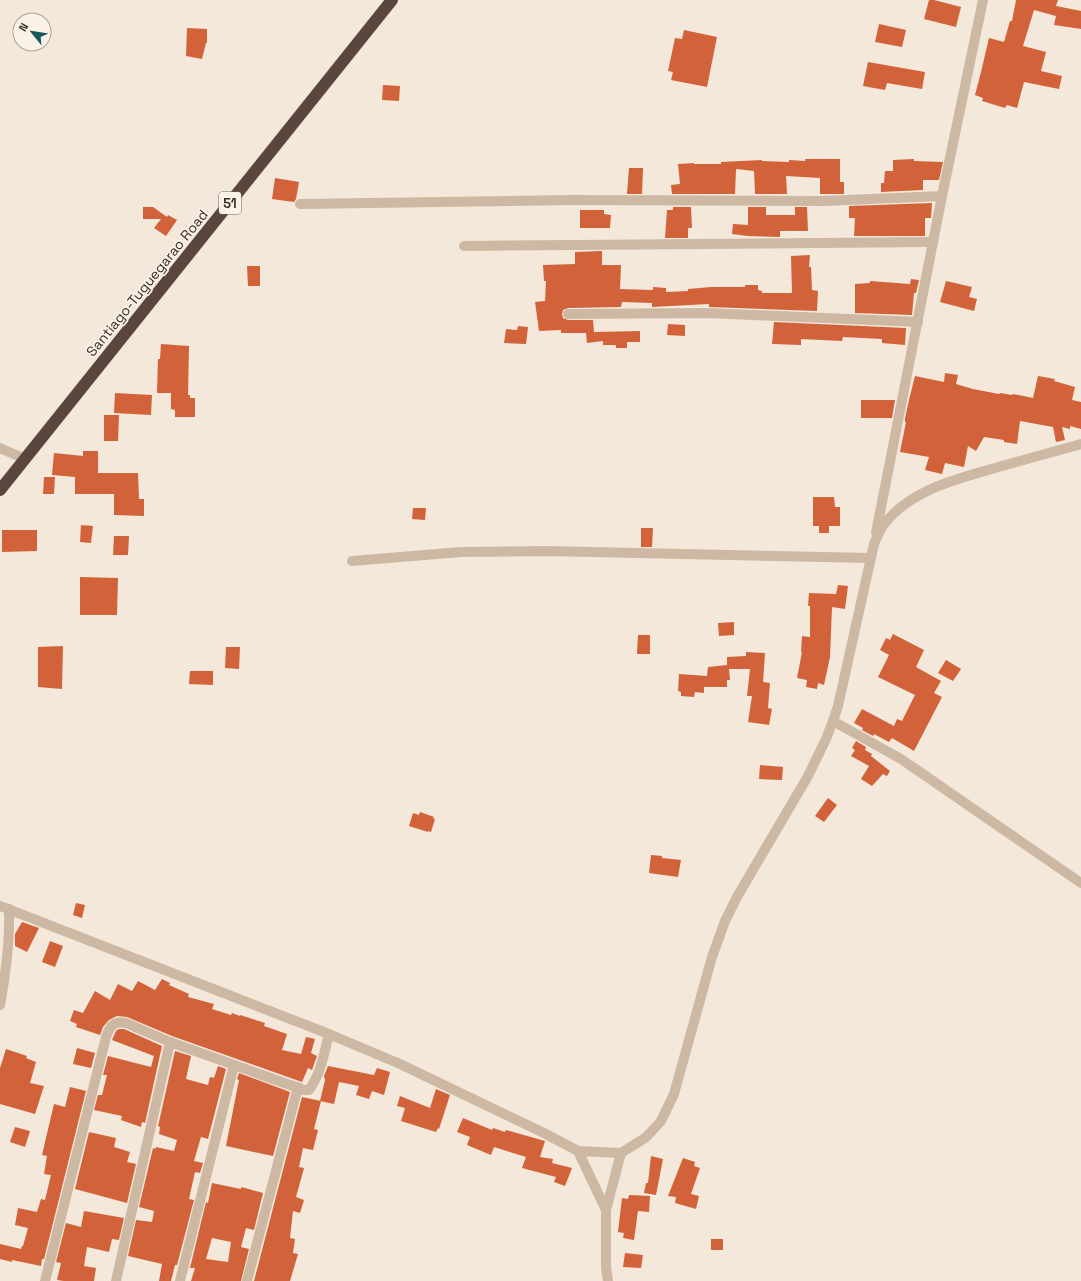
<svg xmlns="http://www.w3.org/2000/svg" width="1081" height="1281" font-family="'Space Grotesk',sans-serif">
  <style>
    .building { fill: #d2623a; fill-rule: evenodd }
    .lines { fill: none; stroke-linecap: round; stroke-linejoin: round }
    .minor { stroke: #cdb8a4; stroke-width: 10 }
    .highway { stroke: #5a463d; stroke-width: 12 }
    .labels { text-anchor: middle; stroke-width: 3.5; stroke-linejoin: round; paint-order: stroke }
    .shield { fill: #fbf2e7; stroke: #726861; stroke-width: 1 }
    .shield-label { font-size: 13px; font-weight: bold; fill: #382d27 }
    .street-label { font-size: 14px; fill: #382d27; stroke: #fbf2e7 }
  </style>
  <rect width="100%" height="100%" fill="#f4e8da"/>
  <g class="building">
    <polygon points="929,0 934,0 961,7 956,27 924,19"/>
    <polygon points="1016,0 1058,0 1056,6 1081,11 1081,29 1054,25 1056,16 1034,10 1023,46 1046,52 1041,71 1062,76 1059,89 1024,82 1017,108 1007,105 1005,108 982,101 983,98 975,95 981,72 989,38 1004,42 1010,21 1012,21"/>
    <polygon points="879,24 906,30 902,47 875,42"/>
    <polygon points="187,28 207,29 207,43 206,43 202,59 186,56"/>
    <polygon points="684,30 717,37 707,87 671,80 673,72 668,71 675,38 682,39"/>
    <polygon points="868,62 925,72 922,89 887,83 885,90 863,86"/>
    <polygon points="383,85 400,86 399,101 382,100"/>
    <polygon points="805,159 840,159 840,182 844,182 844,194 820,194 820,178 786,176 787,194 755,194 754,171 736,169 735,194 672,194 671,185 680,184 678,164 694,163 694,164 721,164 721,162 762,160 762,161 789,162 789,160 805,161"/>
    <polygon points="914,159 914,161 943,162 939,180 923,180 923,190 881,192 881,183 884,183 885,171 893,171 893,160"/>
    <polygon points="629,168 643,168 642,194 627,194"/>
    <polygon points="275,178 299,182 296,199 294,202 272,199"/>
    <polygon points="932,203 931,218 925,218 925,236 854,236 855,218 849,218 849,206"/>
    <polygon points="143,207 153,207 167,217 168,215 177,220 166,236 154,228 161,219 143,219"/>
    <polygon points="673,207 691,207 692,228 688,228 688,238 665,238 667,210 673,210"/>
    <polygon points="748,207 766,207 766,215 795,215 795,207 807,207 808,231 780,231 780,237 748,236 732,234 733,224 748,225"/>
    <polygon points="580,210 604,210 604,214 611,215 610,228 580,228"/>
    <polygon points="602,251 602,265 621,265 620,289 653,290 653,287 666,288 666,292 688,291 688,289 711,287 745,287 745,285 758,285 758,290 762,291 762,293 792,293 791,256 810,255 809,267 811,267 812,290 818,291 817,311 709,307 709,304 652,307 652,303 622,302 621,307 568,308 563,310 562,314 563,318 568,320 593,320 594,332 640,331 640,342 627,342 627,348 616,348 616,345 603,345 603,341 587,343 586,333 561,333 561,330 539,331 535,302 545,301 546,281 544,281 543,265 575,264 575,252"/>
    <polygon points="247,266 260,266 260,286 248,286"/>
    <polygon points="911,279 919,280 916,293 914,293 912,315 855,313 855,284 870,283 870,281 910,284"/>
    <polygon points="946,281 972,287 969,297 977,299 974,311 940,302"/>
    <polygon points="774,322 906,328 905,345 882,343 882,339 843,337 842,341 801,339 801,345 772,344"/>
    <polygon points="668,324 685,325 685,336 667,335"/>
    <polygon points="518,326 528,327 526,344 504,343 506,329 517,330"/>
    <polygon points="161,344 189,346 188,395 190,395 190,398 195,398 195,417 175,417 175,410 171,409 171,393 157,393 158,359 160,359"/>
    <polygon points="945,373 958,375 956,384 973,389 999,394 1000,393 1012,395 1013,394 1033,398 1038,376 1055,379 1054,381 1075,387 1072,400 1081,402 1081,429 1070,426 1070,429 1062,427 1065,440 1056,442 1053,427 1020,421 1017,444 1004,442 1004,440 984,437 976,451 968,446 964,467 945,463 942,474 925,470 929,457 900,452 906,422 905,422 905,418 909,400 915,376 944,382"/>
    <polygon points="115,393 152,395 151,415 114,413"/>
    <polygon points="861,400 895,400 892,418 861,418"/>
    <polygon points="104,415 119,415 118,441 104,441"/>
    <polygon points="83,451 98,451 98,473 138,473 139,499 144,499 144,516 114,515 114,494 75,494 75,477 52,475 54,453 83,456"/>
    <polygon points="44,477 55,477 54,494 43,494"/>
    <polygon points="813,497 834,497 835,507 840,507 840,526 829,526 829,533 819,533 819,526 813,526"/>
    <polygon points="413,508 426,508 425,520 412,519"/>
    <polygon points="81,525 93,526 91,543 80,542"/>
    <polygon points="641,528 653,528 652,547 641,547"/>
    <polygon points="2,530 37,530 37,551 2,552"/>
    <polygon points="114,536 129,536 128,555 113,555"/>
    <polygon points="80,577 118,578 117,615 80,615"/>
    <polygon points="838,585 848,586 845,609 832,607 830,657 824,685 818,683 817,689 806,687 807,680 797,678 802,652 801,652 802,636 810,637 810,606 808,606 809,593 836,594"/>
    <polygon points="734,622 734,635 719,636 718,623"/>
    <polygon points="893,634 924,650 916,667 941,681 934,693 942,697 914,751 892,738 889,742 874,734 873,736 862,730 863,728 854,723 862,709 894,726 897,719 902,721 915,695 878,677 889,655 880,650 886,638 890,640"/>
    <polygon points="638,635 650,635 650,654 637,654"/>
    <polygon points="63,646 62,689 38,687 38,647"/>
    <polygon points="226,647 240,647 239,669 225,668"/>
    <polygon points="746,652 765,653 763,682 770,683 768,708 772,709 769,725 748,722 752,696 747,696 750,669 729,669 730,680 727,680 727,687 704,687 704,693 695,692 694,697 681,696 681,692 678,691 679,674 707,676 708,667 727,665 727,657 746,656"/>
    <polygon points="946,660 961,669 953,681 938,673"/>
    <polygon points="190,671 213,671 213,685 189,684"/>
    <polygon points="856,741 866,747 865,750 872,754 871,756 890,771 887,776 883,774 872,786 861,779 869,766 851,756 855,750 852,748"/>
    <polygon points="760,765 783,767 782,780 759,779"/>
    <polygon points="828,798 837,805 824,822 815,816"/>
    <polygon points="420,812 434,817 433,819 435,819 431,832 428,831 428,832 409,826 413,813 419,815"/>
    <polygon points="651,855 662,856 662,858 681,860 678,877 649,873"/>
    <polygon points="76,903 85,905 82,918 73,915"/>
    <polygon points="22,922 39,928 27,952 15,946 15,934"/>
    <polygon points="50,941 63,946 55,967 42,962"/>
    <polygon points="162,979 170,983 169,985 189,994 188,997 214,1004 212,1009 231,1015 232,1013 240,1016 240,1015 265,1023 264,1026 287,1034 282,1050 301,1054 306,1037 315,1039 311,1053 317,1056 312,1070 308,1068 302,1082 172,1036 127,1017 117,1016 109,1020 103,1027 100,1035 76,1027 77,1024 70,1021 74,1010 83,1013 95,991 110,1000 118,984 132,991 138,981 155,990"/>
    <polygon points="119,1029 124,1029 162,1046 145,1123 142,1122 141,1127 121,1120 122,1116 94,1110 98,1095 102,1095 107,1075 103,1075 108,1056 151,1067 154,1056 112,1040 116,1031"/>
    <polygon points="77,1048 95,1053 91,1068 73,1064"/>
    <polygon points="6,1049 27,1056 26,1058 36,1062 30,1083 44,1086 35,1114 0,1104 0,1068"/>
    <polygon points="175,1051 191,1056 186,1079 208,1085 210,1077 214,1078 218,1066 226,1069 208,1139 201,1137 194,1161 203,1163 200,1173 195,1172 189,1199 194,1200 177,1265 175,1265 171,1281 159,1281 162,1264 128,1256 136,1220 152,1222 154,1211 139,1207 153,1148 155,1149 156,1147 174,1151 177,1140 159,1134 160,1127 158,1126"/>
    <polygon points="328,1066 374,1075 377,1068 390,1072 384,1095 372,1091 369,1099 356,1095 359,1086 339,1082 334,1104 320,1101 325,1080 324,1076"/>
    <polygon points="239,1073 290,1092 273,1156 226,1146 239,1080 237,1079"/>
    <polygon points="70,1087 86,1091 44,1259 42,1259 41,1266 12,1260 12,1262 0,1259 0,1244 21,1249 22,1246 23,1246 28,1228 15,1225 18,1208 37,1212 41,1199 45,1200 51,1175 44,1174 47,1156 42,1155 54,1104 65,1107"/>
    <polygon points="436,1089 450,1095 439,1129 438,1128 436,1132 401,1121 405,1108 397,1106 400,1096 430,1108"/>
    <polygon points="302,1097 321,1101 314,1129 318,1130 313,1150 303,1148 299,1167 304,1168 296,1197 304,1200 300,1213 293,1211 290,1238 295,1239 293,1253 298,1254 290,1281 254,1281"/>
    <polygon points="463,1118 492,1130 493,1128 505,1132 506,1130 545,1141 540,1157 553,1159 552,1163 572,1168 565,1186 554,1182 556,1177 522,1168 526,1157 494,1147 491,1155 467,1145 470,1137 457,1132"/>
    <polygon points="15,1127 30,1131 25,1147 10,1142"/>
    <polygon points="89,1132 116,1138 114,1147 130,1152 127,1162 136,1164 127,1203 75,1189"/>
    <polygon points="651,1156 663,1159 656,1195 644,1193 646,1183 648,1183"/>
    <polygon points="683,1158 695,1162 694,1166 700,1168 691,1194 699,1196 696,1209 675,1203 676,1197 668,1196"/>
    <path d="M212 1183 241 1189V1187L263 1193 254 1230 246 1228 241 1247 249 1249 241 1281H191L195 1268H190L206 1202 208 1203ZM212 1238 231 1242 228 1262 206 1259Z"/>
    <polygon points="629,1195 650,1196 649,1212 638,1211 634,1240 623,1238 624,1233 618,1232 622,1198 628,1199"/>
    <polygon points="84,1211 124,1218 119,1240 112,1239 109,1252 87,1247 84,1266 96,1268 94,1281 64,1281 57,1280 61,1263 56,1262 66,1223 81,1227"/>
    <rect x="711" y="1239" width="12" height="11"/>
    <polygon points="625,1253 643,1255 641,1268 623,1267"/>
  </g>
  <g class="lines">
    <g class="minor">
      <polyline points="300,204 570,200 823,201 942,196"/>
      <polyline points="464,246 933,242"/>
      <polyline points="568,314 708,313 918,322"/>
      <polyline points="0,448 25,459"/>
      <polyline points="876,533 942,196 983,0"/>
      <polyline points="352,561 461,552 545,551 871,558"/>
      <polyline points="833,721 901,759 1081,883"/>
      <path d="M0 906 329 1034 400 1064 544 1133 578 1151 621 1153 645 1138 652 1131 661 1121 674 1094 712 957 725 921 737 897 808 776 826 739 833 721 838 706 874 544C877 537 880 529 885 523 913 488 961 478 1002 466 1028 459 1055 451 1081 444"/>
      <path d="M0 1005C6 973 10 941 9 909"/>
      <polyline points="578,1151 606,1210 606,1268 608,1281"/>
      <polyline points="606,1210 621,1153"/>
      <path d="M45 1281 106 1037C110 1026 113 1021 126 1023L170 1042 304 1090H309C321 1074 324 1053 329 1034"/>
      <polyline points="116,1281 170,1042"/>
      <polyline points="180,1281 234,1065"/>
      <polyline points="247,1281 298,1087"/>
    </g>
    <polyline class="highway" points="0,490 392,0"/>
  </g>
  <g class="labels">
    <rect class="shield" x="219" y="192" width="22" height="22" rx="3"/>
    <g class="shield-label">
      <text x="230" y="208">51</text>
    </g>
    <g class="street-label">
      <text transform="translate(147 283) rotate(-51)" y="5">Santiago-Tuguegarao Road</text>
    </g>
  </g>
  <g transform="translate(32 32) rotate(300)"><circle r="19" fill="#fbf2e7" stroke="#ada39a"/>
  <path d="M0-3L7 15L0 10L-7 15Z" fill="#18575e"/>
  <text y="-6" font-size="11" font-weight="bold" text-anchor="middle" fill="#382d27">N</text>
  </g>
</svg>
